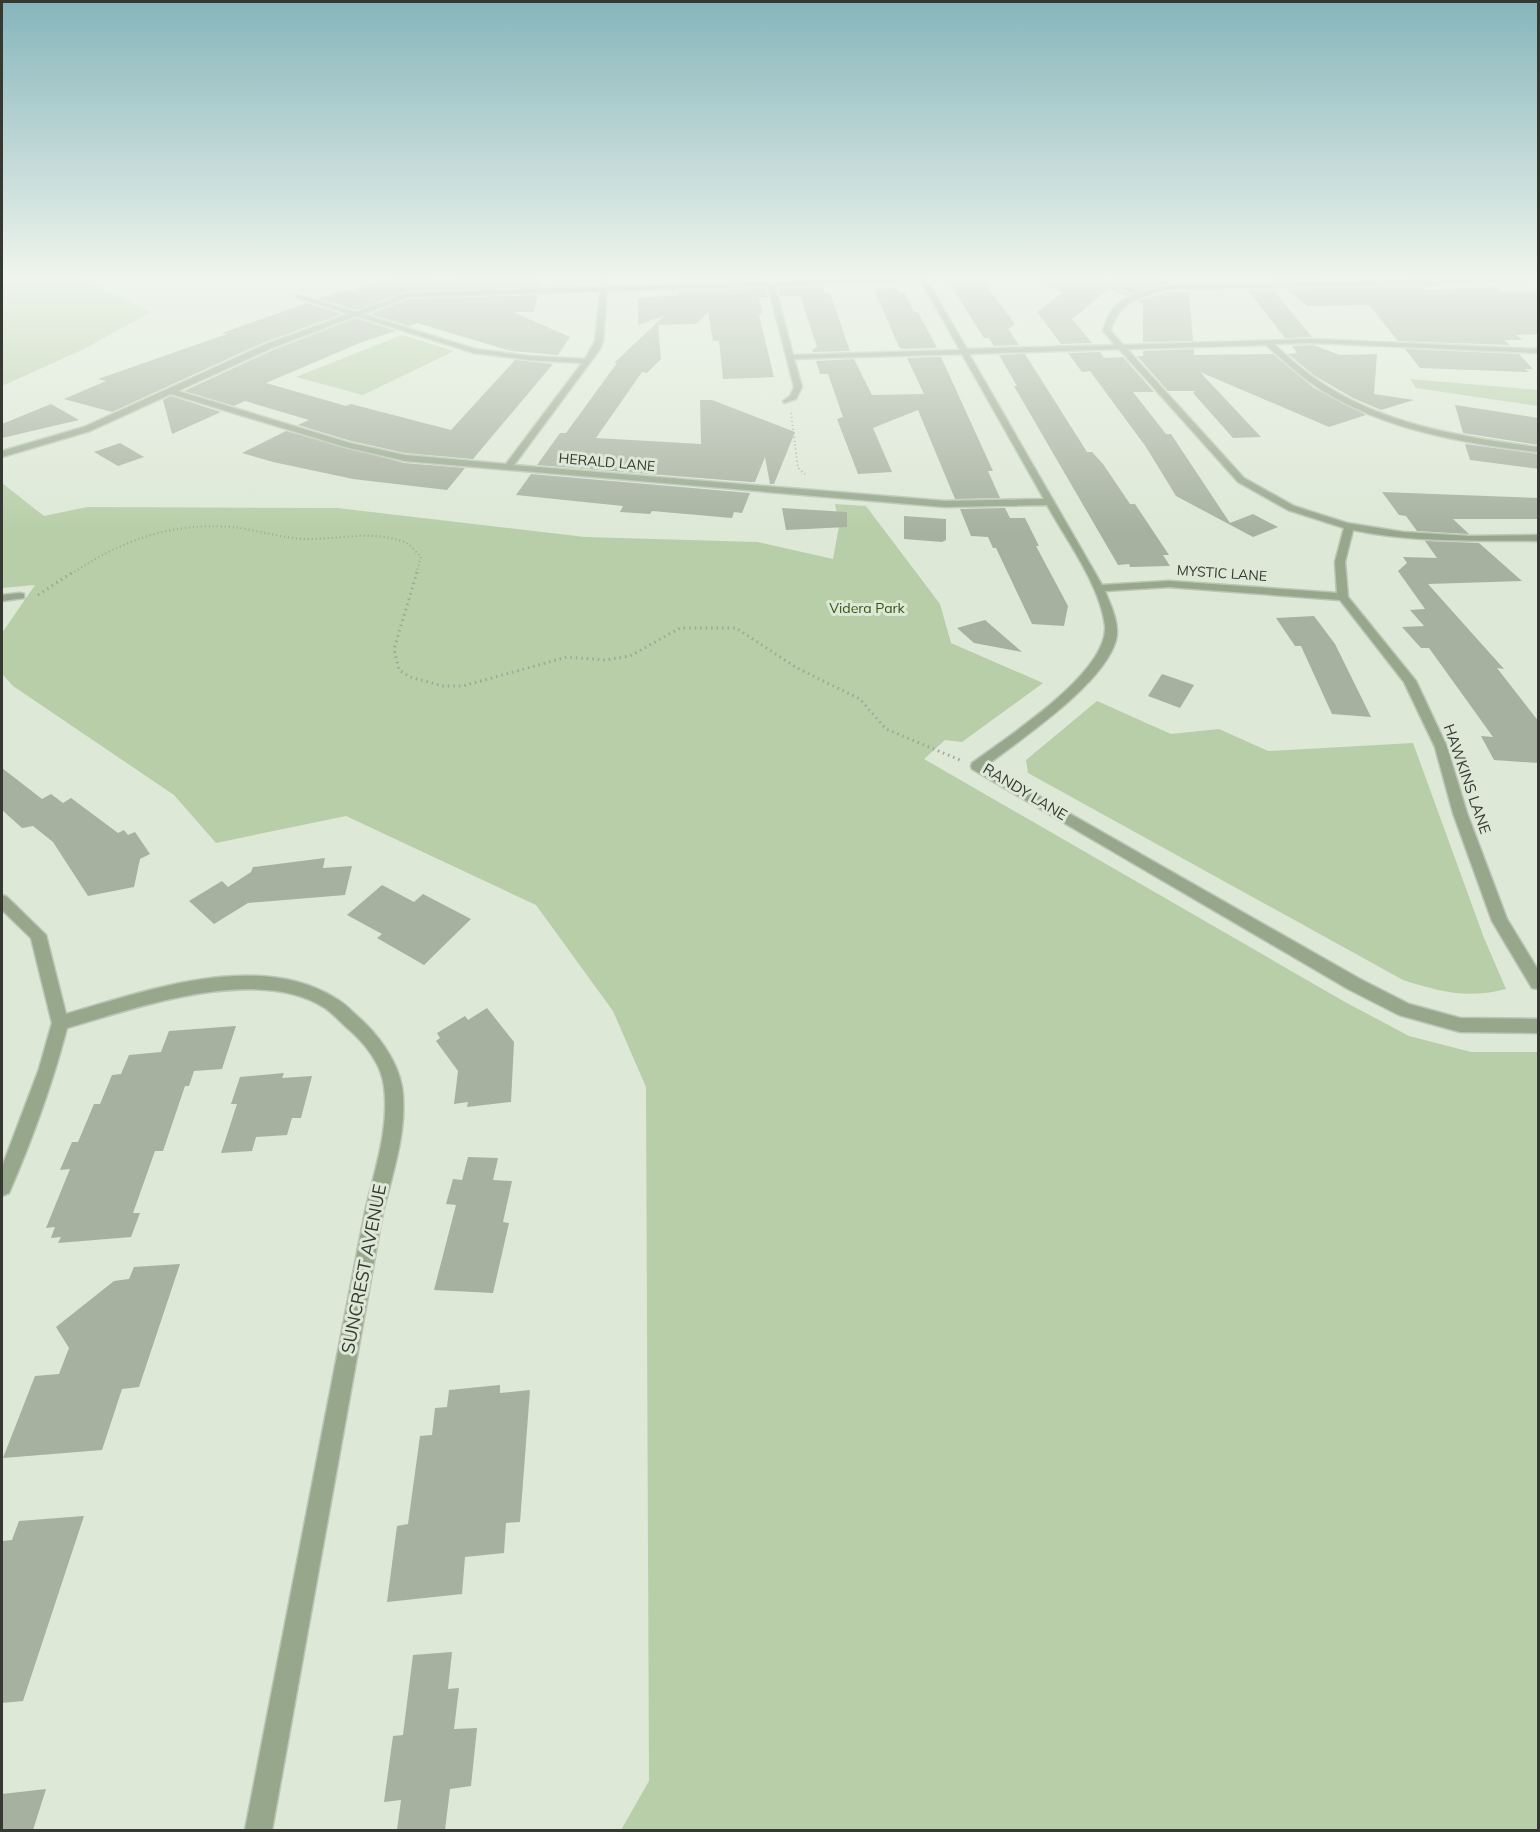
<svg xmlns="http://www.w3.org/2000/svg" width="1540" height="1832" font-family="Mulish,sans-serif">
  <style>
    .green { fill: #b7cea8 }
    .building { fill: #a6b19f }
    .lines { fill: none; stroke-linecap: round; stroke-linejoin: round }
    .minor-casing { stroke: #bbc5b5; stroke-width: 3 }
    .path-far1 { stroke: #9fa799; stroke-width: 2; stroke-dasharray: 1 3; stroke-linecap: butt }
    .path { stroke: #9fa799; stroke-width: 3; stroke-dasharray: 1.5 4; stroke-linecap: butt }
    .minor { fill: #96a78c; fill-rule: evenodd }
    .labels { text-anchor: middle; stroke-width: 6; stroke-linejoin: round; paint-order: stroke }
    .far-street-label { font-size: 14px; fill: #353932; stroke: #dde8d6 }
    .far-park-label { font-size: 14px; fill: #335514; stroke: #dde8d6 }
    .street-label { font-size: 15px; fill: #353932; stroke: #dde8d6 }
    .near-street-label { font-size: 18px; fill: #353932; stroke: #dde8d6 }
  </style>
  <rect width="100%" height="100%" fill="#dde8d6"/>
  <g class="green">
    <polygon points="2,277 76,277 151,312 84,349 2,386"/>
    <polygon points="402,335 454,351 363,395 296,377"/>
    <polygon points="1410,379 1538,390 1538,406 1416,388"/>
    <polygon points="2,483 44,516 87,507 337,508 585,537 757,542 833,559 839,526 835,504 866,506 940,604 951,643 1043,683 962,742 945,740 924,759 1345,1002 1409,1036 1471,1052 1538,1052 1538,1830 621,1830 649,1781 646,1087 613,1011 536,905 346,816 216,843 174,795 13,686 2,674 2,633 35,585 2,588"/>
    <path d="M1097 701 1171 734 1219 729 1268 751 1413 743 1484 938 1506 989C1467 999 1441 992 1403 980L1028 773 1026 760Z"/>
  </g>
  <g class="building">
    <polygon points="394,277 424,277 450,283 453,277 543,277 540,287 408,291 356,310 318,299 340,291 354,290"/>
    <polygon points="679,277 818,277 819,278 679,282"/>
    <polygon points="1033,277 1085,277 1129,294 1126,296 1109,289 1072,319 1092,343 1061,344 1037,312 1062,293"/>
    <polygon points="1101,277 1154,277 1169,283 1142,290"/>
    <polygon points="1268,277 1424,277 1273,281"/>
    <polygon points="982,280 1015,324 1008,329 1019,345 994,346 989,338 984,338 948,281"/>
    <polygon points="822,287 824,293 830,293 850,351 813,352 812,350 817,347 800,296 780,296 778,288"/>
    <polygon points="1424,287 1424,290 1495,287 1503,291 1539,291 1539,334 1516,335 1523,340 1504,340 1510,345 1398,341 1369,305 1307,306 1286,289"/>
    <polygon points="766,288 768,297 759,297 762,313 759,315 774,377 723,379 719,341 713,341 708,312 696,324 658,325 661,359 647,373 642,372 596,438 701,444 700,400 712,400 795,432 774,484 770,484 765,457 755,482 750,482 537,465 560,433 566,433 617,363 614,363 664,316 638,325 638,298 679,295 679,291"/>
    <polygon points="897,288 900,293 905,293 914,312 918,312 937,348 902,349 899,347 874,289"/>
    <polygon points="1248,290 1273,290 1312,337 1285,338"/>
    <polygon points="1172,291 1189,293 1193,341 1143,342 1143,304 1137,301"/>
    <polygon points="538,295 534,312 513,312 570,337 558,355 511,351 417,323 409,326 370,314 409,299"/>
    <polygon points="307,303 342,314 265,342 112,412 64,399 106,381 98,379 227,334 222,333"/>
    <polygon points="356,318 396,331 362,342 266,383 346,406 351,404 451,430 515,360 553,364 473,459 405,453 351,441 298,425 309,420 245,401 234,406 184,391 273,350"/>
    <polygon points="1313,345 1340,355 1377,354 1374,394 1414,400 1381,410 1353,398 1315,376 1288,354 1297,353 1292,346"/>
    <polygon points="1194,349 1194,355 1273,354 1314,388 1366,415 1329,427 1200,372 1261,437 1233,438 1193,393 1195,391 1168,391 1137,356 1143,356 1143,351"/>
    <polygon points="1405,349 1519,354 1533,369 1525,369 1529,372 1420,368"/>
    <polygon points="1100,352 1104,358 1123,357 1154,392 1133,392 1166,434 1171,434 1230,523 1253,514 1278,527 1253,537 1176,496 1146,447 1090,371 1082,372 1068,353"/>
    <polygon points="1025,354 1087,452 1092,452 1103,464 1130,504 1135,504 1169,555 1163,555 1170,566 1130,567 1129,564 1118,565 1014,386 1017,386 999,355"/>
    <polygon points="941,357 993,471 988,471 1000,498 955,499 918,410 873,428 892,472 858,474 837,419 843,417 828,374 820,374 816,361 854,359 872,395 924,394 907,358"/>
    <polygon points="171,396 221,412 172,434 163,400"/>
    <polygon points="51,404 79,420 2,438 2,424"/>
    <polygon points="1455,405 1539,418 1539,445 1463,433"/>
    <polygon points="286,431 404,463 465,468 447,490 353,479 273,462 242,453"/>
    <polygon points="120,443 144,457 118,466 94,452"/>
    <polygon points="1465,444 1539,454 1539,469 1470,460"/>
    <polygon points="531,474 750,493 742,513 734,512 732,518 652,511 650,514 620,512 623,506 516,495"/>
    <polygon points="1382,492 1539,498 1539,519 1453,519 1469,534 1417,531 1406,516 1399,515"/>
    <polygon points="782,508 847,512 847,527 786,530"/>
    <polygon points="1005,508 1010,518 1025,518 1039,546 1036,546 1068,606 1064,626 1032,624 996,548 993,548 988,537 971,536 960,509"/>
    <polygon points="904,516 946,519 946,540 942,542 904,539"/>
    <polygon points="1425,541 1479,543 1522,581 1428,584 1504,669 1497,668 1539,722 1539,763 1494,760 1481,736 1493,737 1429,648 1421,648 1402,627 1424,626 1410,610 1425,609 1398,571 1407,563 1403,557 1437,558"/>
    <polygon points="1314,616 1335,644 1371,717 1332,714 1301,646 1295,646 1276,618"/>
    <polygon points="985,620 1022,652 974,643 957,628"/>
    <polygon points="1162,674 1194,685 1180,708 1148,696"/>
    <polygon points="2,768 42,799 51,794 63,803 71,798 118,833 124,830 128,835 135,832 150,854 140,859 134,887 88,896 53,842 33,826 22,828 2,810"/>
    <polygon points="325,858 323,868 352,866 345,895 248,903 214,924 189,901 222,881 228,887 251,872 253,867"/>
    <polygon points="382,885 414,902 423,894 471,919 424,965 377,938 382,934 347,915"/>
    <polygon points="487,1008 514,1042 511,1102 467,1107 468,1102 454,1104 458,1071 436,1041 440,1038 437,1033 465,1016 468,1020"/>
    <polygon points="236,1026 222,1069 194,1071 189,1086 185,1086 163,1151 155,1151 133,1213 140,1213 131,1237 58,1243 61,1237 51,1238 55,1227 46,1228 70,1169 60,1170 72,1142 78,1142 94,1104 100,1104 112,1075 121,1074 129,1055 161,1052 169,1031"/>
    <polygon points="284,1073 282,1078 312,1076 301,1118 292,1118 287,1135 256,1137 252,1151 221,1153 237,1104 231,1104 240,1077"/>
    <polygon points="468,1157 498,1158 493,1180 512,1181 503,1222 509,1223 493,1293 434,1290 456,1205 446,1204 453,1179 462,1180"/>
    <polygon points="180,1264 139,1387 122,1389 102,1450 3,1458 35,1376 59,1374 69,1348 56,1327 114,1281 129,1279 134,1267"/>
    <polygon points="500,1385 500,1393 530,1390 520,1522 506,1523 504,1553 465,1557 462,1594 387,1602 397,1526 408,1524 420,1436 432,1435 435,1408 447,1407 449,1390"/>
    <polygon points="84,1516 23,1701 2,1703 2,1541 12,1540 19,1521"/>
    <polygon points="452,1652 448,1689 459,1688 454,1729 477,1728 471,1786 450,1789 445,1830 397,1830 401,1800 384,1802 393,1736 403,1735 413,1655"/>
    <polygon points="46,1789 33,1830 2,1830 2,1794"/>
  </g>
  <g class="lines">
    <g class="minor-casing">
      <g id="minor">
        <path d="M602 277H608L607 287 925 277 967 349 1115 345 1103 331C1108 312 1117 301 1135 294L1087 277H1095L1142 292 1172 285 1538 277V280L1421 285 1172 289C1144 295 1118 300 1111 331L1123 345 1313 339 1538 349V353L1313 343 1274 344C1291 360 1308 375 1328 387 1390 426 1467 438 1538 447V452C1466 444 1386 430 1323 391 1302 378 1284 361 1266 345L1127 349 1244 478 1294 506 1347 523 1403 532 1470 536 1538 535V541C1475 540 1415 543 1353 530L1345 562 1348 597 1416 681 1447 747 1467 813 1507 919 1538 970V989L1532 988 1492 921 1453 813 1435 747 1404 682 1340 600 1169 587 1105 591C1111 606 1120 624 1116 640 1104 684 1022 738 986 766L1360 979 1409 1004 1460 1018 1538 1019V1033L1460 1032 1399 1015 1348 989 972 769 971 766 972 763C1007 737 1110 672 1105 625 1100 585 1066 539 1047 505L945 507 405 461 345 447 171 394 90 431 2 457V451L84 427 266 344 349 314 296 297V295L356 312 408 293 601 287ZM921 281 960 350 793 355 775 286ZM768 286 794 387 790 396 783 401 784 403 796 399 802 387 794 359 962 354 1044 499 945 501 514 465 600 349 603 341 607 291ZM600 291 595 341 585 359 530 356 475 349 363 314 409 297ZM356 316 474 353 530 360 582 363 506 464 405 455 350 443 178 391 272 348ZM1119 349 1238 482 1288 510 1344 528 1335 562 1337 593 1169 581 1102 585 969 354Z"/>
        <polygon points="20,593 24,594 24,598 2,601 2,595"/>
        <path d="M2 895 7 897 46 935 66 1014C146 991 257 950 335 998 343 1002 350 1009 356 1015 377 1033 397 1059 402 1087 408 1129 393 1172 383 1212L272 1830H245L365 1212C374 1172 390 1128 384 1086 381 1062 363 1041 345 1026 339 1020 332 1013 325 1008 258 964 136 1008 67 1028 52 1085 32 1140 9 1193L2 1196V1167L39 1069 52 1023 31 938 2 910Z"/>
      </g>
    </g>
    <g class="path-far1">
      <polyline points="791,413 798,468 805,474"/>
      <path d="M71 574C121 541 170 522 231 527 256 529 282 539 308 539 340 539 373 530 404 542 410 544 416 552 421 557L416 574"/>
    </g>
    <g class="path">
      <polyline points="417,572 394,649 399,670 410,677 443,686 463,686 567,657 605,660 630,656 680,628 736,628 797,668 860,699 886,729 960,760"/>
      <polyline points="38,595 73,572"/>
    </g>
    <use href="#minor" class="minor"/>
  </g>
  <linearGradient id="sky" x2="0" y2="1"><stop stop-color="#85b5bb"/><stop offset="0.52" stop-color="#f0f5ed"/><stop offset="1" stop-color="#f0f5ed" stop-opacity="0"/></linearGradient>
  <rect width="1540" height="533" fill="url(#sky)"/>
  <g class="labels">
    <g class="far-street-label">
      <text transform="translate(607 462) rotate(5)" y="5">HERALD LANE</text>
      <text transform="translate(1222 573) rotate(4)" y="5">MYSTIC LANE</text>
    </g>
    <g class="far-park-label">
      <text x="867" y="613">Videra Park</text>
    </g>
    <g class="street-label">
      <text transform="translate(1467 779) rotate(71)" y="5">HAWKINS LANE</text>
      <text transform="translate(1025 792) rotate(31)" y="5">RANDY LANE</text>
    </g>
    <g class="near-street-label">
      <text transform="translate(364 1269) rotate(-79)" y="6">SUNCREST AVENUE</text>
    </g>
  </g>
  <rect width="1540" height="1832" fill="none" stroke="#353932" stroke-width="6"/>
</svg>
